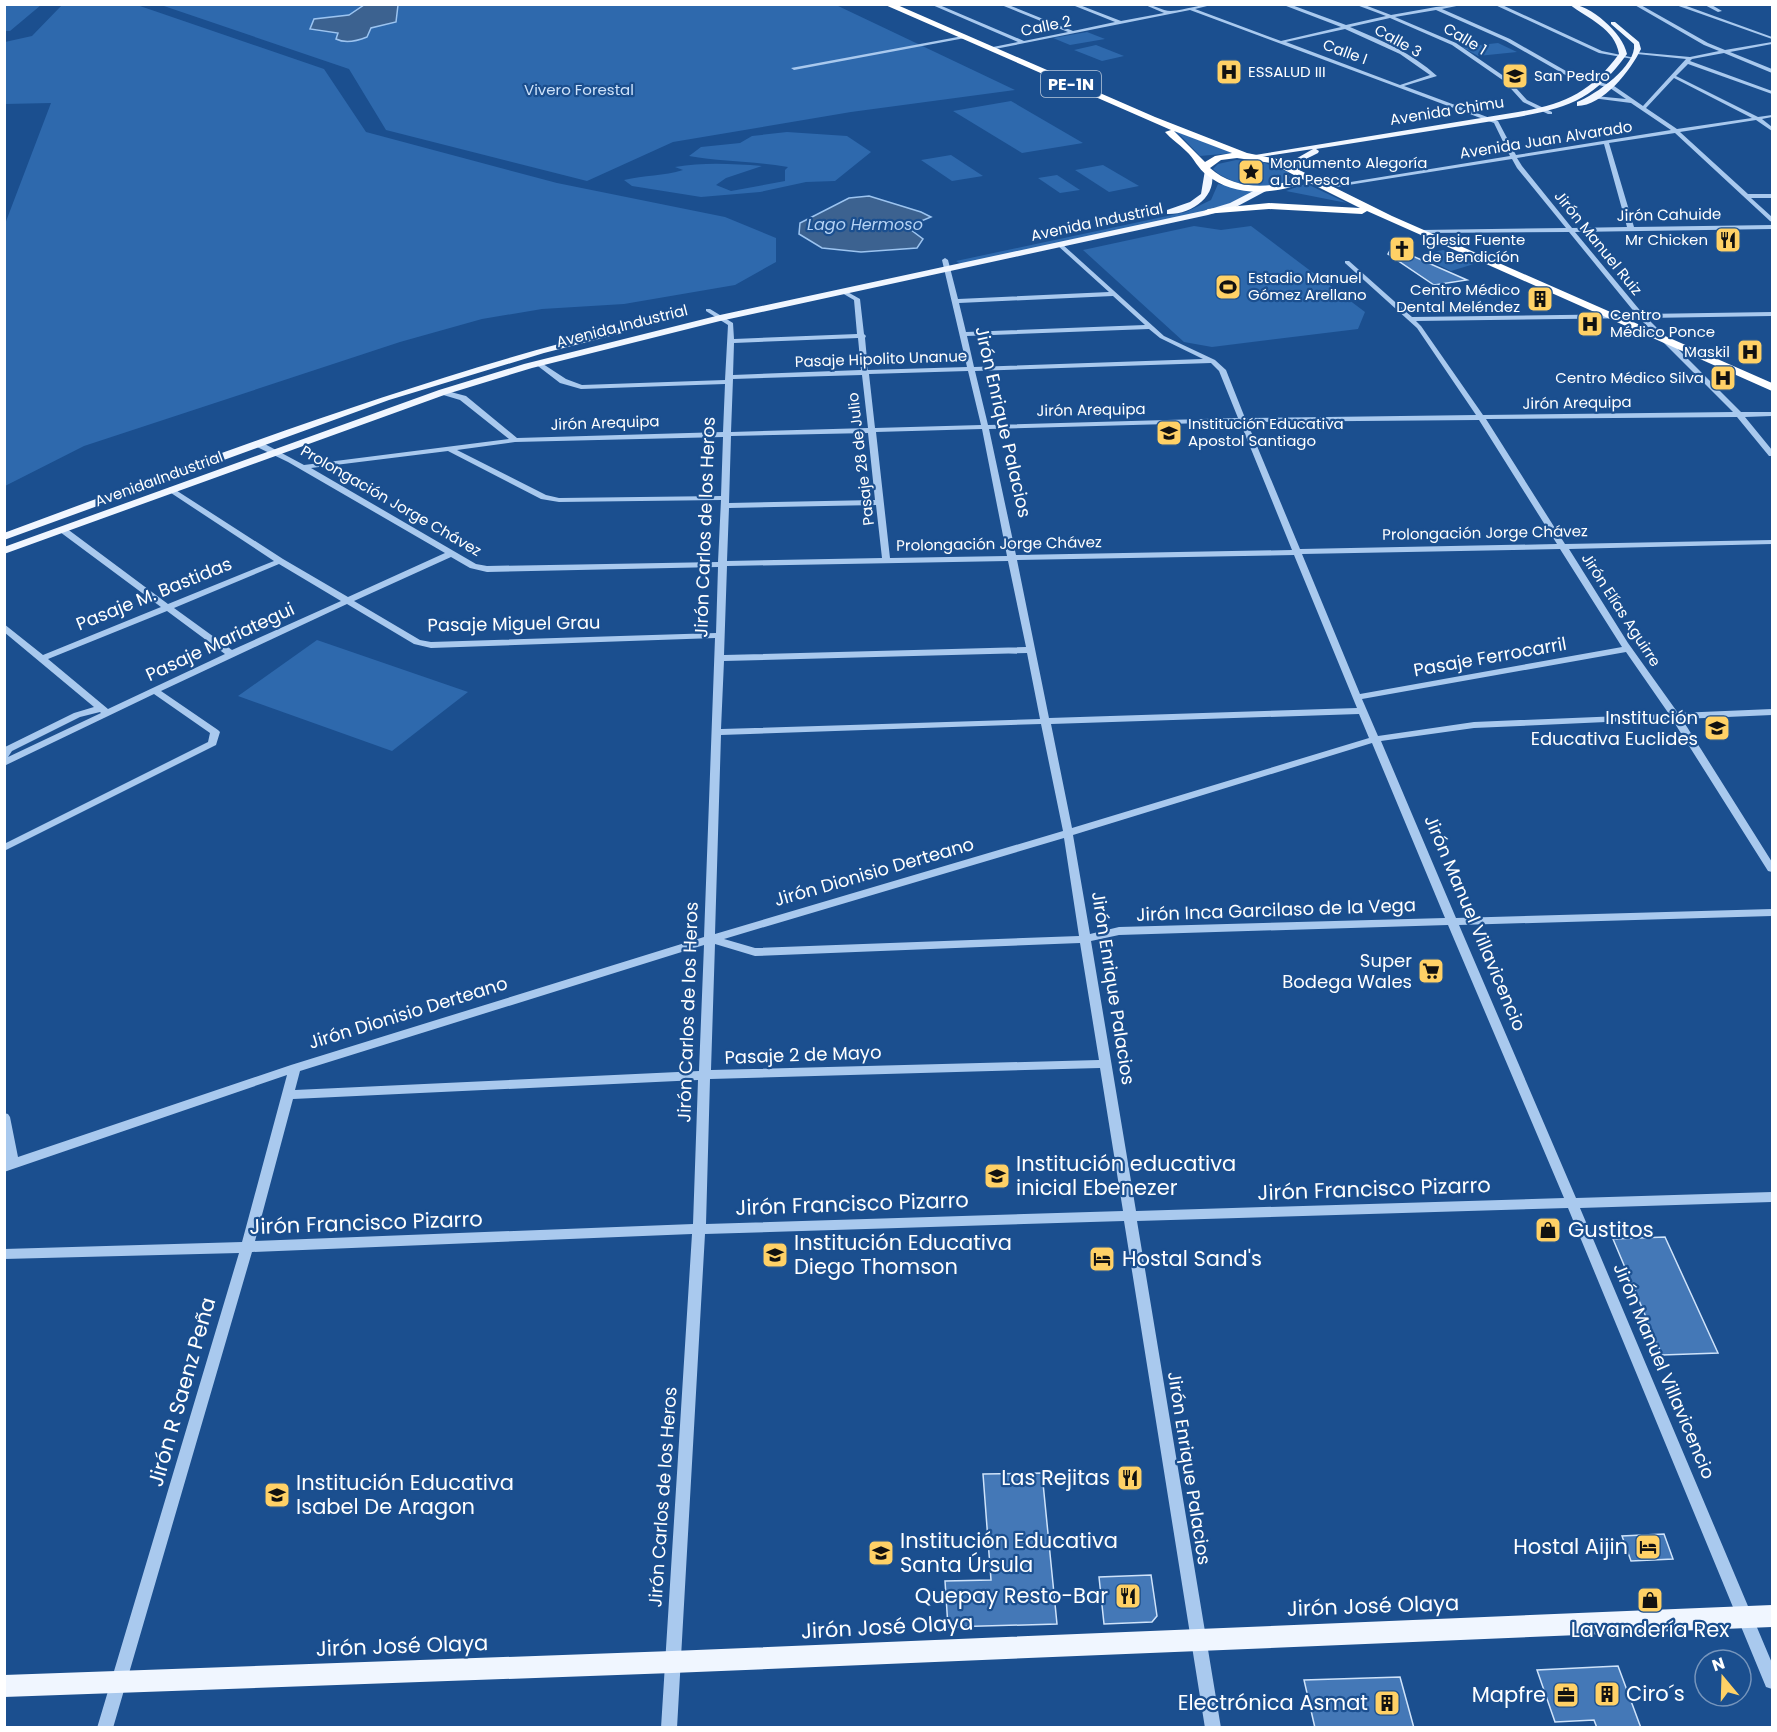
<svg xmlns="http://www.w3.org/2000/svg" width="1777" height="1732" font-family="Poppins,sans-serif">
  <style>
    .green { fill: #2e69ad }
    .water { fill: #3c6290; stroke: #9cc4f0; stroke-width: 1.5 }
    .building { fill: #4478b7; stroke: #cfe3fa; stroke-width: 1.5 }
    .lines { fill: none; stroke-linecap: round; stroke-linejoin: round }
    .minor { fill: #a9c9ee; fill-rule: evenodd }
    .major { fill: #f0f6ff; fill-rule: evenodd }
    .highway { fill: #fff; fill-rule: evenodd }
    .labels { text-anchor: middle; stroke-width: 4.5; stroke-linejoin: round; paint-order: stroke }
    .far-street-label { font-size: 15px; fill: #fff; stroke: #1b4f8f }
    .far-poi-label { font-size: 15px; fill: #fff; stroke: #1b4f8f; text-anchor: start }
    .far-park-label { font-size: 15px; fill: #cfe3fa; stroke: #1b4f8f }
    .shield { fill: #1b4f8f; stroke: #bbcadd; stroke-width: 1.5 }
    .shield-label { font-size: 16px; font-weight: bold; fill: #fff }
    .far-water-label { font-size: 16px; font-style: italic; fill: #b5d3f5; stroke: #1b4f8f }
    .street-label { font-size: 18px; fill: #fff; stroke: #1b4f8f }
    .poi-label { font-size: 18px; fill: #fff; stroke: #1b4f8f; text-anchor: end }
    .near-poi-label { font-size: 21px; fill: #fff; stroke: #1b4f8f; text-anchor: start }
    .near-street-label { font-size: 21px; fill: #fff; stroke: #1b4f8f }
  </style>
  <rect width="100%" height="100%" fill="#1b4f8f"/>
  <g class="green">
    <polygon points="4,5 5,4 41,5 10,31 5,31"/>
    <polygon points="62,5 137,5 324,69 366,132 557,183 725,217 776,238 776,262 735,285 624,304 542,309 482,319 400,342 84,446 5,486 5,224 51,103 5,104 5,42 32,36"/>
    <polygon points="161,5 836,5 1015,90 851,112 673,142 587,181 386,130 349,69"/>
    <polygon points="1087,32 1105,39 1070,45 1053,38"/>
    <polygon points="1498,43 1517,52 1478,56 1462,47"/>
    <polygon points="1096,45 1124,56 1102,61 1074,50"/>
    <polygon points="1011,101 1083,143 1022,153 953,111"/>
    <polygon points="1173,130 1233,153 1200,156 1181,136"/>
    <path d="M787 132 847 136 871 152 835 181 806 182 760 192 701 197 632 186 624 180C644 175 664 176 683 170L675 167C705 162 733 164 762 166L726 178 716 185 731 191 785 181V170L788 167C755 161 722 162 689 156L701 147 740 143 752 136Z"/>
    <polygon points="951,155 983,176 952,181 921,160"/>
    <path d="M1236 160 1260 161 1288 172 1290 178C1272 195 1229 185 1213 169L1218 164Z"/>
    <polygon points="1103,165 1139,186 1109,192 1075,170"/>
    <polygon points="1057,175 1080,190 1060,193 1038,178"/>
    <polygon points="1218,184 1254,191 1234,202 1203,212 961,264 956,261 1186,212 1211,200"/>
    <polygon points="1305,184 1307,184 1347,203 1286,191"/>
    <polygon points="1194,226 1221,230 1251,226 1365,312 1358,329 1212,347 1184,342 1083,250"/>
    <polygon points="1443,250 1474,264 1451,271 1420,256"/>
    <polygon points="317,640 468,692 392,751 238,696"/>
  </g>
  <g class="water">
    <path d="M364 5H398L396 22 371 28 367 37C357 41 346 44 336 39L338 33 310 29 314 19 349 15Z"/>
    <polygon points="869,196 921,212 931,217 907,227 923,239 917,248 861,252 822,248 799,234 800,223 806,220 849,198"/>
  </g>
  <g class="building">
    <polygon points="1392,247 1467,280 1434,285 1388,254"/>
    <polygon points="1665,1237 1718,1353 1662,1355 1613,1239"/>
    <polygon points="1042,1473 1057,1624 948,1627 945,1581 991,1580 983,1474"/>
    <polygon points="1664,1534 1673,1559 1631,1561 1622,1536"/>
    <polygon points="1151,1575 1157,1616 1152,1622 1104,1624 1099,1577"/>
    <polygon points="1618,1666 1641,1728 1597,1728 1594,1720 1555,1722 1537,1670"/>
    <polygon points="1400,1677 1414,1728 1315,1728 1304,1680"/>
  </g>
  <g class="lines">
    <g class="minor">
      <path d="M930 4H937L1024 41 1068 32 999 4H1006L1073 31 1115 22 1070 4H1077L1121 21 1164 13 1143 4C1153 4 1162 11 1171 11 1186 10 1200 4 1215 4L1195 9 1281 41 1341 27 1281 4H1289L1346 25 1386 16 1354 4H1362L1391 15 1436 7 1466 4 1442 9 1510 39 1573 75 1614 86 1643 106 1686 59 1637 54 1635 52 1690 57 1719 51 1704 45 1633 4H1639L1708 43 1725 50 1772 42V44L1730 52 1772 69V73L1724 53 1692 59 1690 61 1772 91V94L1688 64 1676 76 1758 117 1772 115V117L1762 119 1772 127V131L1756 120 1680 132 1748 194H1772V198H1751L1772 217V222L1770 221 1675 133 1609 143 1634 227 1772 225V229L1575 232 1643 314 1772 312V316L1647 318 1741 412H1772V416L1745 417 1772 450V456H1769L1737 417 1486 419 1565 544 1772 540V544L1569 549 1628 643 1678 713 1772 709V715L1682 719 1772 862V872L1768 871 1672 719 1474 728 1381 741 1456 918 1772 909V916L1459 925 1576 1198 1772 1192V1202L1580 1208 1772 1663V1689L1766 1687 1568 1208 1137 1221 1221 1728H1205L1124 1221 705 1234 677 1728H661L692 1234 252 1252 113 1728H97L239 1253 4 1259V1249L242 1242 287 1075 4 1172V1162L6 1161 4 1152V1113L8 1114 10 1117 18 1157 291 1065 704 937 715 638 431 648 414 644 347 604 161 691 218 730 220 732 216 745 4 851V844L208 742 210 733 154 694 4 766 5 747 74 713 94 707 4 632V624L43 655 161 607 60 532V528H66L168 604 274 561 168 491 167 489 171 487 283 559 348 597 445 553 288 462 255 446V442H261L304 465 509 439 460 400 440 394 439 392 443 390 466 396 517 438 723 432 725 384 581 389 560 383 534 363 540 362 566 379 582 385 725 380 728 325 706 311V309H710L733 323 734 339 857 334 854 300 842 293 841 292 844 290 860 299 864 334 866 336 865 338 868 370 967 367 942 260 945 258 948 260 958 299 1109 292 1057 245 1062 244 1164 336 1215 360 1226 370 1245 418 1476 415 1417 328 1345 263V261H1349L1412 317 1636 314 1569 232 1419 233 1418 232 1421 230 1566 228 1517 168 1512 159 1323 189 1320 187 1510 156 1494 123 1190 10 990 50 988 48 1018 42ZM1436 10 1506 41 1569 77 1610 88 1626 99 1595 96 1592 98 1631 103 1671 130 1516 155 1498 121 1404 86 1437 76C1412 53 1381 40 1350 27L1390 18 1452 45 1504 81 1523 102 1548 114H1552V112L1527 100 1508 79 1456 43 1395 17ZM1345 29 1400 54 1430 75 1400 85 1286 42ZM1674 78 1752 118 1677 129 1646 108ZM1604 144 1627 227 1572 228 1522 166 1517 158ZM1113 296 1145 325 966 332 959 303ZM1639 318 1733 412 1483 415 1421 326 1416 321ZM1149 329 1160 338 1203 359 974 367 967 336ZM858 338 861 370 733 375 734 343ZM1211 363 1219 371 1238 418 988 425 975 371ZM968 371 981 425 875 428 869 374ZM862 375 868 428 731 432 733 379ZM1479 420 1557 544 1300 549 1247 422ZM1240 422 1292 550 1016 555 989 429ZM982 429 1007 556 890 558 876 432ZM868 433 875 500 729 503 731 436ZM723 437 721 496 559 498 546 495 457 450 515 442ZM448 451 541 499 559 502 721 500 718 562 487 566 476 564 311 468ZM876 505 882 558 727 561 729 508ZM1560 549 1622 647 1360 694 1302 554ZM1294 555 1357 708 1049 718 1017 560ZM451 557 470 568 487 572 718 567 716 633 431 642 420 640 354 601ZM1008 561 1026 647 724 655 727 566ZM279 564 341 601 232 650 174 608ZM167 611 225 654 108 709 48 659ZM1626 652 1669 714 1474 722 1378 736 1362 699ZM1027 653 1040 719 721 729 724 661ZM100 712 101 713 8 757 12 751 80 717ZM1359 714 1369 738 1072 828 1051 724ZM1041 724 1063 831 715 934 721 735ZM1372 743 1445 918 1119 927 1090 934 1073 835ZM1064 838 1079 936 755 948 724 939ZM1448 925 1564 1198 1136 1211 1091 941 1119 935ZM1080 943 1099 1060 711 1070 715 944 755 956ZM704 945 699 1071 295 1090 300 1071ZM1100 1068 1123 1211 706 1224 710 1079ZM698 1080 693 1224 255 1241 293 1099Z"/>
      <polygon points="1493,4 1500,4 1602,51 1635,58 1633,59 1599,53"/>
      <polygon points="1673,4 1681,4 1772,37 1772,39"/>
      <polygon points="1703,4 1710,4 1722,11 1718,12"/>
      <polygon points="963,36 965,38 794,70 791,68"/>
    </g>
    <g class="major">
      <path d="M1569 4C1590 4 1623 33 1627 54 1594 99 1571 107 1518 117L1316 149 1319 151 1318 153 1300 162V172L1296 174 1292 172V161L1313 149 1253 158 1249 156 1518 112C1565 104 1590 93 1619 54 1615 28 1588 19 1569 4Z"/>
      <path d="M1611 22H1615L1639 42 1641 49C1631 70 1603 106 1577 106V102C1595 95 1637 66 1634 44L1611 24Z"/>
      <path d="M1205 170H1211C1219 196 1191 215 1167 214V210L1190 202 1201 194Z"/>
      <polygon points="1263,186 1267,189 1266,191 1236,207 1208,215 720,321 532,368 447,394 4,554 4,547 439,390 524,364 720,315 1207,210 1230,203"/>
      <path d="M619 328 622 329V333L544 353 389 400 4 540V533C207 458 409 381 619 328Z"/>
      <polygon points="1772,1605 1772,1627 672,1673 4,1697 4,1675 672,1651"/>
    </g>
    <path class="highway" d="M883 4H895L1155 117 1247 153 1277 159 1392 216 1772 383V391L1367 211 1362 214 1269 209 1204 214 1203 212 1208 209 1269 203 1360 208 1302 179 1300 184C1270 195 1232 196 1207 175 1198 169 1194 158 1186 151 1179 144 1171 139 1165 132L1171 130ZM1174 131 1232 153 1215 156 1205 162ZM1237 158 1271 163 1294 175 1292 180C1266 190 1232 188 1210 168L1221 160Z"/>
  </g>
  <defs>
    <g id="hospital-square" transform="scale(1.35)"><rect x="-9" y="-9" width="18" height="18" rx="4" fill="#ffd166" stroke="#1b4f8f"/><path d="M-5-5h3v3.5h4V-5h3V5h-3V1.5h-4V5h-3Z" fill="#111"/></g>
    <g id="school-square" transform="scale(1.35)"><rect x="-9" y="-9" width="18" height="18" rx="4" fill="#ffd166" stroke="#1b4f8f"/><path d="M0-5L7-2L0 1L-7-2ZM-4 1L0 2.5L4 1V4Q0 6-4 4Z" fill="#111"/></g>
    <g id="sight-square" transform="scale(1.35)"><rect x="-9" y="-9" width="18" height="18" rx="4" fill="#ffd166" stroke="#1b4f8f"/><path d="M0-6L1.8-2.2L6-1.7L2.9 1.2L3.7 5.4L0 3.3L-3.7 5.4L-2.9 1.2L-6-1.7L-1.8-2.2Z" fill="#111"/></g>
    <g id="restaurant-square" transform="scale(1.35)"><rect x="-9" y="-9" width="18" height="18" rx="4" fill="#ffd166" stroke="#1b4f8f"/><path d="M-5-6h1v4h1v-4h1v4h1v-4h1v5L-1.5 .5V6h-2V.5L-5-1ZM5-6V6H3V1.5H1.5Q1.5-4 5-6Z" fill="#111"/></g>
    <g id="church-square" transform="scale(1.35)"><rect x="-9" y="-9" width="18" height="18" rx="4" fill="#ffd166" stroke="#1b4f8f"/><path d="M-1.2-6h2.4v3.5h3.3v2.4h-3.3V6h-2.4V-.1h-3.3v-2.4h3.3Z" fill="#111"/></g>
    <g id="stadium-square" transform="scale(1.35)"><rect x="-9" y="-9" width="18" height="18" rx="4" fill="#ffd166" stroke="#1b4f8f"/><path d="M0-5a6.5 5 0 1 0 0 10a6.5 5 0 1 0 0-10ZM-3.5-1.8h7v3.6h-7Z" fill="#111"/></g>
    <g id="building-square" transform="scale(1.35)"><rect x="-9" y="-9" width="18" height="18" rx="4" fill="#ffd166" stroke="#1b4f8f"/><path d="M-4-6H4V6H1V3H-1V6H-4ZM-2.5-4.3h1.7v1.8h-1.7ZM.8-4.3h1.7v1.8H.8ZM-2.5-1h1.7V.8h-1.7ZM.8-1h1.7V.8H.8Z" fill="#111"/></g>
    <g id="supermarket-square" transform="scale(1.35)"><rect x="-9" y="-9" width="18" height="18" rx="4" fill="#ffd166" stroke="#1b4f8f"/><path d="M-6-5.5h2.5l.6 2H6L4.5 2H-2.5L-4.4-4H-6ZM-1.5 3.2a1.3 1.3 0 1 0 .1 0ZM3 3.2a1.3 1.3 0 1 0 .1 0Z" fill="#111"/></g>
    <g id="shop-square" transform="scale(1.35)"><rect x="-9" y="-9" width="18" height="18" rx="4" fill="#ffd166" stroke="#1b4f8f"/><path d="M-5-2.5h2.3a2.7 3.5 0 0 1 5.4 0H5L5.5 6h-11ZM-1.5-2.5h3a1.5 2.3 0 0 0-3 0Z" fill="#111"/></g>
    <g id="hotel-square" transform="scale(1.35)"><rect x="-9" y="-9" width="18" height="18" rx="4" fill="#ffd166" stroke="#1b4f8f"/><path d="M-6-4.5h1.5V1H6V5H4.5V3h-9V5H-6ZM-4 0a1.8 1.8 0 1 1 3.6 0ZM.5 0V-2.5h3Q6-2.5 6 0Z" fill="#111"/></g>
    <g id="office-square" transform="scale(1.35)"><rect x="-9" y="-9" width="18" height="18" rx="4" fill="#ffd166" stroke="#1b4f8f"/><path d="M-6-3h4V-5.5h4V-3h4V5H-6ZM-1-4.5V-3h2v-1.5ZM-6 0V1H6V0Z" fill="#111"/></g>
  </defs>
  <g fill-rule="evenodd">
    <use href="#hospital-square" x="1229" y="72"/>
    <use href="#school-square" x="1515" y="76"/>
    <use href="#sight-square" x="1251" y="172"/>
    <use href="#restaurant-square" x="1728" y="240"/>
    <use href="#church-square" x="1402" y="249"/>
    <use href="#stadium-square" x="1228" y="287"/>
    <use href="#building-square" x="1540" y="299"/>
    <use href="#hospital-square" x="1590" y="324"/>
    <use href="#hospital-square" x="1750" y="352"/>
    <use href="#hospital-square" x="1723" y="378"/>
    <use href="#school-square" x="1169" y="433"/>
    <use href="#school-square" x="1717" y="728"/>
    <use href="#supermarket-square" x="1431" y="971"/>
    <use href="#school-square" x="997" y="1176"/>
    <use href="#shop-square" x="1548" y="1230"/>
    <use href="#school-square" x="775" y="1255"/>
    <use href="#hotel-square" x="1102" y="1259"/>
    <use href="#restaurant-square" x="1130" y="1478"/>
    <use href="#school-square" x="277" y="1495"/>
    <use href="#hotel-square" x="1648" y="1547"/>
    <use href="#school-square" x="881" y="1553"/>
    <use href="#restaurant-square" x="1128" y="1596"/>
    <use href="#shop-square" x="1650" y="1600"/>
    <use href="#building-square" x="1607" y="1694"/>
    <use href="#office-square" x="1566" y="1695"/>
    <use href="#building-square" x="1387" y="1703"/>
  </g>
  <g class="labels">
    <g class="far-street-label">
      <text transform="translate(1046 26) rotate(-12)" y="5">Calle 2</text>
      <text transform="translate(1465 39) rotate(31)" y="5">Calle 1</text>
      <text transform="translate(1398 41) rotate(29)" y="5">Calle 3</text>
      <text transform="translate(1345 52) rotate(20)" y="5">Calle I</text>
      <text transform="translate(1447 111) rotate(-9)" y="5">Avenida Chimu</text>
      <text transform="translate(1546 140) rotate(-9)" y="5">Avenida Juan Alvarado</text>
      <text transform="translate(1669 215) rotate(-1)" y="5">Jirón Cahuide</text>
      <text transform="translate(1097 222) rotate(-12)" y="5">Avenida Industrial</text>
      <text transform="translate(1598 243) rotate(51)" y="5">Jirón Manuel Ruiz</text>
      <text transform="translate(622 326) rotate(-14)" y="5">Avenida Industrial</text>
      <text transform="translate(881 359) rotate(-2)" y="5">Pasaje Hipolito Unanue</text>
      <text transform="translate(1577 403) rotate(-1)" y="5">Jirón Arequipa</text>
      <text transform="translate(1091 410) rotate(-1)" y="5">Jirón Arequipa</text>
      <text transform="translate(605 423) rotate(-2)" y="5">Jirón Arequipa</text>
      <text transform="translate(861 459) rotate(-97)" y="5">Pasaje 28 de Julio</text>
      <text transform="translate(159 479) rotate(-20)" y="5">Avenida Industrial</text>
      <text transform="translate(391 501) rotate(30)" y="5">Prolongación Jorge Chávez</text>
      <text transform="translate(1485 533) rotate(-1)" y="5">Prolongación Jorge Chávez</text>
      <text transform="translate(999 544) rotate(-1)" y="5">Prolongación Jorge Chávez</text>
      <text transform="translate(1621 610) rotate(57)" y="5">Jirón Elías Aguirre</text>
    </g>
    <g class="far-poi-label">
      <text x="1248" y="77">ESSALUD III</text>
      <text x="1534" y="81">San Pedro</text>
      <text x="1270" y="168">Monumento Alegoría<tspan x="1270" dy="17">a La Pesca</tspan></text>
      <text x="1422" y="245">Iglesia Fuente<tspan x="1422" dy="17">de Bendicíón</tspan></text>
      <text x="1708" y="245" text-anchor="end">Mr Chicken</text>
      <text x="1248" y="283">Estadio Manuel<tspan x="1248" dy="17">Gómez Arellano</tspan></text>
      <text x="1520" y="295" text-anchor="end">Centro Médico<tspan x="1520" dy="17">Dental Meléndez</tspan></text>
      <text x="1610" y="320">Centro<tspan x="1610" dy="17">Médico Ponce</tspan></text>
      <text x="1730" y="357" text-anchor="end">Maskil</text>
      <text x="1704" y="383" text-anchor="end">Centro Médico Silva</text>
      <text x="1188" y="429">Institución Educativa<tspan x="1188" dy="17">Apostol Santiago</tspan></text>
    </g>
    <g class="far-park-label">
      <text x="579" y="95">Vivero Forestal</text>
    </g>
    <rect class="shield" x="1041" y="71" width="60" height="26" rx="4.5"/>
    <g class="shield-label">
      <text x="1071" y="90">PE-1N</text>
    </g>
    <g class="far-water-label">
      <text x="865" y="230">Lago Hermoso</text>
    </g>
    <g class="street-label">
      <text transform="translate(1003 422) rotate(77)" y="6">Jirón Enrique Palacios</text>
      <text transform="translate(705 527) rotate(-88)" y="6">Jirón Carlos de los Heros</text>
      <text transform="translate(154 594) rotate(-22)" y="6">Pasaje M. Bastidas</text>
      <text transform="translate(514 624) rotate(-1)" y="6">Pasaje Miguel Grau</text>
      <text transform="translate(220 642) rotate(-25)" y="6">Pasaje Mariategui</text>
      <text transform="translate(1490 657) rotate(-10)" y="6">Pasaje Ferrocarril</text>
      <text transform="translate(874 872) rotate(-16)" y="6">Jirón Dionisio Derteano</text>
      <text transform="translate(1276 910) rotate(-2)" y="6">Jirón Inca Garcilaso de la Vega</text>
      <text transform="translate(1475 923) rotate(67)" y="6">Jirón Manuel Villavicencio</text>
      <text transform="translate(1113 988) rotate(81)" y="6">Jirón Enrique Palacios</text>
      <text transform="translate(688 1012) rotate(-88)" y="6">Jirón Carlos de los Heros</text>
      <text transform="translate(408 1013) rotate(-17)" y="6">Jirón Dionisio Derteano</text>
      <text transform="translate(803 1055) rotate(-2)" y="6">Pasaje 2 de Mayo</text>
      <text transform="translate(1664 1371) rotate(67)" y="6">Jirón Manuel Villavicencio</text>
      <text transform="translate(1189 1468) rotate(81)" y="6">Jirón Enrique Palacios</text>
      <text transform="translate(663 1497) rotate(-86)" y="6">Jirón Carlos de los Heros</text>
    </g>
    <g class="poi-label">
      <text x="1698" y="724">Institución<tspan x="1698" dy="21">Educativa Euclides</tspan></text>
      <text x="1412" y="967">Super<tspan x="1412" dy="21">Bodega Wales</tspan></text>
    </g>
    <g class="near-poi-label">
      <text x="1016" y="1171">Institución educativa<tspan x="1016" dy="24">inicial Ebenezer</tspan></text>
      <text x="1568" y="1237">Gustitos</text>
      <text x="794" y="1250">Institución Educativa<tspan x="794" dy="24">Diego Thomson</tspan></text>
      <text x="1122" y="1266">Hostal Sand's</text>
      <text x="1110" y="1485" text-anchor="end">Las Rejitas</text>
      <text x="296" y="1490">Institución Educativa<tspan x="296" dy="24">Isabel De Aragon</tspan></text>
      <text x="900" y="1548">Institución Educativa<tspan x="900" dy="24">Santa Úrsula</tspan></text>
      <text x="1628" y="1554" text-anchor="end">Hostal Aijin</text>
      <text x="1108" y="1603" text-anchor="end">Quepay Resto-Bar</text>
      <text x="1650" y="1637" text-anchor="middle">Lavandería Rex</text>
      <text x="1626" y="1701">Ciro´s</text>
      <text x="1546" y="1702" text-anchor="end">Mapfre</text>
      <text x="1368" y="1710" text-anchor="end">Electrónica Asmat</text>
    </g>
    <g class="near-street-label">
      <text transform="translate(1374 1189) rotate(-2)" y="7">Jirón Francisco Pizarro</text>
      <text transform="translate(852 1204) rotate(-2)" y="7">Jirón Francisco Pizarro</text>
      <text transform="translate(366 1223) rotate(-2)" y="7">Jirón Francisco Pizarro</text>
      <text transform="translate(182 1392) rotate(-74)" y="7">Jirón R Saenz Peña</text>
      <text transform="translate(1373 1606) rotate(-2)" y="7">Jirón José Olaya</text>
      <text transform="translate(887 1627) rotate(-3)" y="7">Jirón José Olaya</text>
      <text transform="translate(402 1646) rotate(-2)" y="7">Jirón José Olaya</text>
    </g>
  </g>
  <rect width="1777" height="1732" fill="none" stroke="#ffffff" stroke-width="12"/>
  <g transform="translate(1723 1678) rotate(341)"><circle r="28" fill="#1b4f8f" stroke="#7695bc" stroke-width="1.5"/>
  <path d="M0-4.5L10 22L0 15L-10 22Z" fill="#ffd166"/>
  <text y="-9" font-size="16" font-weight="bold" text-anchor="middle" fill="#ffffff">N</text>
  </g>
</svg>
